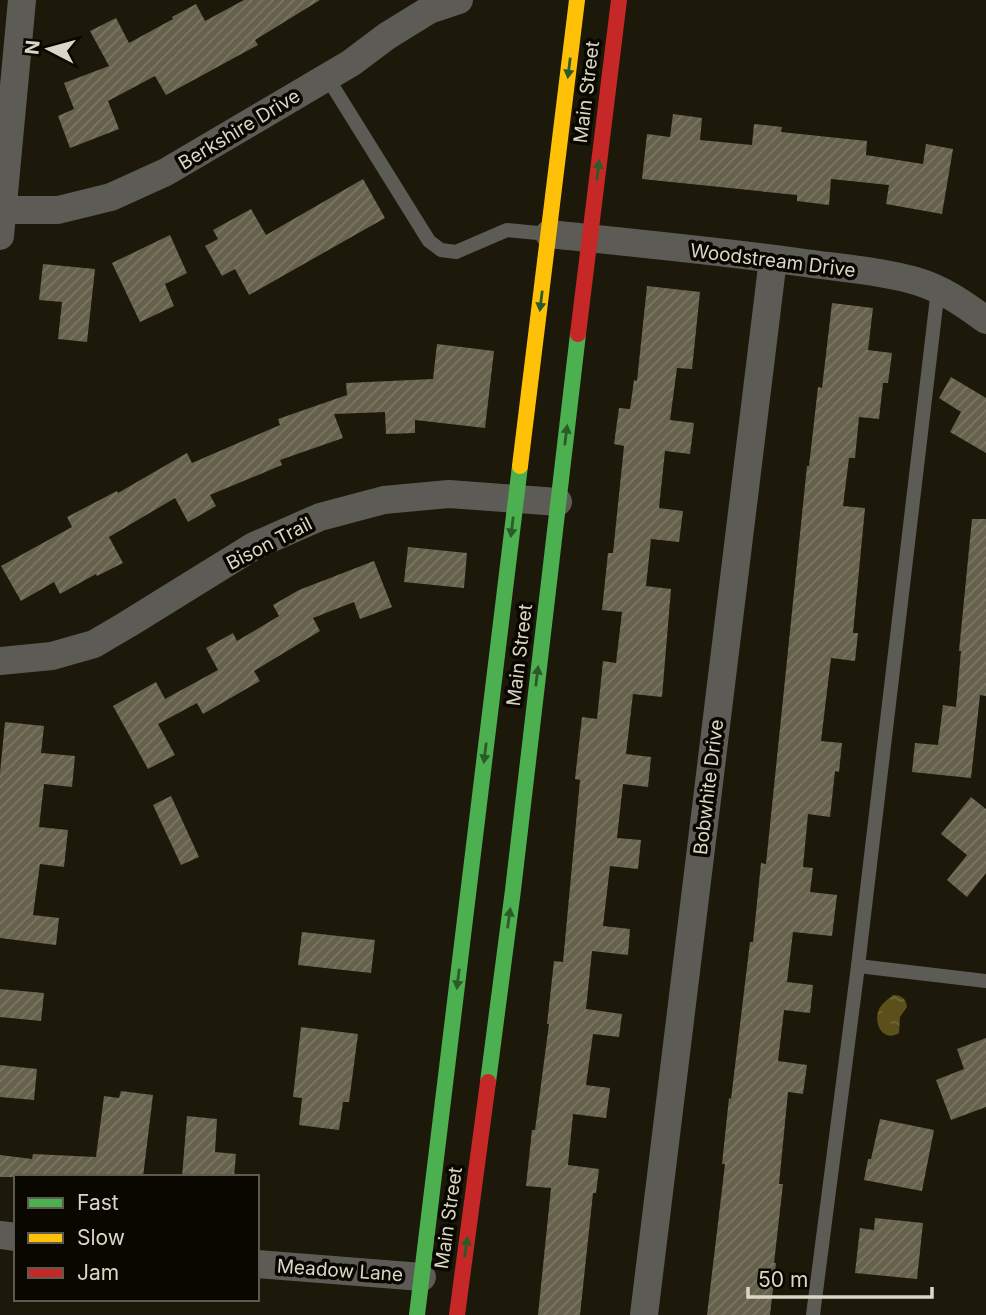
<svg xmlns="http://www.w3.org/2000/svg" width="986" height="1315" font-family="Inter,sans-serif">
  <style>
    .water { fill: url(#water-ripples) }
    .building { fill: url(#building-hatch) }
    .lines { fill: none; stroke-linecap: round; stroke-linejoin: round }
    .lane { stroke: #5d5b55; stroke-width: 14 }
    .street { stroke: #5d5b55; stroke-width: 28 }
    .fast { stroke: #4caf50; stroke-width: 16 }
    .slow { stroke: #ffc107; stroke-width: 16 }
    .jam { stroke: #c62828; stroke-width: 16 }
    .oneway { fill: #2b5b28 }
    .labels { text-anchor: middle; stroke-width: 7; stroke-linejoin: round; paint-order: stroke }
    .street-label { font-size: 19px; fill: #dad7c7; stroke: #0a0701 }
  </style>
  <defs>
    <pattern id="water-ripples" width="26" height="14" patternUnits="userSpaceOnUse" patternTransform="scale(1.75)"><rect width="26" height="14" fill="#5b5019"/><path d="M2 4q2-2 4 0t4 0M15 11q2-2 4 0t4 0" fill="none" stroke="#726839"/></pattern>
    <pattern id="building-hatch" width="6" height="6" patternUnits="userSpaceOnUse" patternTransform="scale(1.75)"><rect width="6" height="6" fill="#66614c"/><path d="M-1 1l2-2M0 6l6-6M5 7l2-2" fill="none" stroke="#7b7764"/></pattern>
  </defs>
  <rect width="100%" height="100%" fill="#1c190a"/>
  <path class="water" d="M893 995C901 995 906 998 907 1007L900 1017 899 1033C885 1042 874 1027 878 1012 879 1006 888 999 893 995Z"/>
  <g class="building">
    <polygon points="244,0 320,0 255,40 258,45 166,95 155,76 108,101 119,129 70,148 58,116 74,109 64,83 109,66 90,31 116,18 129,43 173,19 172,17 196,4 205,21"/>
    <polygon points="673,114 702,118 700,140 752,145 754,124 782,127 781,132 867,141 866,155 923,164 926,144 953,149 942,214 886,204 889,185 831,179 829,205 797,201 797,195 642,179 647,134 670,137"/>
    <polygon points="363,179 385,218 249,295 235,269 222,276 205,246 218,239 213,230 251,209 266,235"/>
    <polygon points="170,235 187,273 165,284 174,306 140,322 112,263"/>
    <polygon points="43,264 95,269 87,342 58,339 62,302 39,300"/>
    <polygon points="647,286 700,292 692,369 677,368 670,420 694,423 690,454 665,451 659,508 683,511 679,542 651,539 646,586 671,589 662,697 633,694 626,754 651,757 648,787 623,784 617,838 641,840 638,869 610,866 603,926 630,929 628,955 592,951 586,1009 622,1014 619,1037 593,1034 586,1085 610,1088 606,1118 573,1114 568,1165 599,1169 596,1193 593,1193 580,1315 538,1315 551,1188 526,1186 532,1130 535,1130 549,1024 547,1024 554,961 563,962 580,780 575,779 582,717 597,719 603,661 616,663 622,612 602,610 608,553 613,553 624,446 614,444 619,408 630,409 634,380 637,381"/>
    <polygon points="832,303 873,308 868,350 892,353 888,383 883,383 879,419 859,417 855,458 849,458 843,506 865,508 853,633 858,633 855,661 831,658 821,741 842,743 839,772 835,771 830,817 808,814 803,867 813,868 810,892 837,895 832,936 793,932 787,982 813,985 810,1013 784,1010 778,1061 807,1065 803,1094 788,1092 779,1184 783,1184 774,1263 776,1263 770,1315 707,1315 725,1164 722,1164 729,1098 731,1099 750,942 753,942 761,863 766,864 807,466 809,466 818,387 822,388"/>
    <polygon points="437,344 494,351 485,428 415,420 415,433 386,434 385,412 334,414 343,438 280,460 282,465 210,495 216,506 188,522 175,498 109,537 123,563 97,576 96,574 60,594 54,582 21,601 1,566 72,527 67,517 117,491 118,493 187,453 192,463 280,425 278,419 347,395 346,383 433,379"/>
    <polygon points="951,377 986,398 986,453 950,432 961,412 939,398"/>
    <polygon points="972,519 986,519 986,696 980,695 971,778 912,772 915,743 938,745 943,705 956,707 961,651 959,651"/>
    <polygon points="408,547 467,553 464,588 404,582"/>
    <polygon points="374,561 392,607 360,619 354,602 313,618 320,631 254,671 260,681 203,714 197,703 158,724 175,755 148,769 113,706 156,682 165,699 218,670 206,648 233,633 237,641 279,616 273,605 299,590"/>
    <polygon points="5,722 44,726 41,753 75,756 72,787 44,784 39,827 68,830 64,867 40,864 33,915 59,918 56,945 0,938 0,773"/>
    <polygon points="171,796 199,857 181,865 153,805"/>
    <polygon points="971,797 986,809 986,873 967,897 947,880 967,855 941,834"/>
    <polygon points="302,932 375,940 371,973 298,965"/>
    <polygon points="0,989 44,993 41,1021 0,1017"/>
    <polygon points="301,1027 358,1034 349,1102 343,1102 339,1130 299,1125 302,1098 293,1097"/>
    <polygon points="986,1038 986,1107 951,1120 936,1080 964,1069 957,1049"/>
    <polygon points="0,1065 37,1069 34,1100 0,1097"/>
    <polygon points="121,1091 153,1095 143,1177 95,1177 75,1174 75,1177 0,1177 0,1155 32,1159 33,1154 96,1157 104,1096 119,1098"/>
    <polygon points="187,1116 217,1119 215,1152 236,1154 234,1177 182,1177"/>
    <polygon points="880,1119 934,1130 922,1191 864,1180 868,1159 871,1159"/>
    <polygon points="875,1218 923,1223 917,1279 855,1273 860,1228 874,1230"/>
  </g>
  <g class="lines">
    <g class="lane">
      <polyline points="327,77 429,241 441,250 456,252 507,230 548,234"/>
      <polyline points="858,966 986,981"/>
      <polyline points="813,1315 858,966 938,289"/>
    </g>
    <g class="street">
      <polyline points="3,210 58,210 111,197 166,172 351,63 387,36 429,10 459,0"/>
      <path d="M549 234C634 243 720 251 805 263 842 268 880 271 916 281 943 289 964 304 986 320"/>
      <polyline points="0,236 22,0"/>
      <polyline points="0,661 52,656 94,644 128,624 254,546 320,517 384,500 449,494 558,502"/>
      <polyline points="0,1235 16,1237"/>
      <polyline points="257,1264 422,1277"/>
      <polyline points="644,1315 773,259"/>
    </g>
    <g class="fast">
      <polyline points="488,1082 513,890 578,334"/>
      <polyline points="417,1315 520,466"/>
    </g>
    <polyline class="slow" points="520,466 577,0"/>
    <g class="jam">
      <polyline points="578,334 619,0"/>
      <polyline points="457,1315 488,1082"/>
    </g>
  </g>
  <defs><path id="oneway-solid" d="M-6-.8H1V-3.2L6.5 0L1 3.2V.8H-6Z" transform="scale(1.75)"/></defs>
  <g class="oneway">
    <use href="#oneway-solid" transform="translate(569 68) rotate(97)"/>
    <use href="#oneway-solid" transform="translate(598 170) rotate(-83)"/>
    <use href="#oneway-solid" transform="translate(541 301) rotate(97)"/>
    <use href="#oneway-solid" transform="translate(566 435) rotate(-83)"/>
    <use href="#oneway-solid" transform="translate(512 527) rotate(97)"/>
    <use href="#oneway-solid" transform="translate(537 676) rotate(-83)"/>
    <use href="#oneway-solid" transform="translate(485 753) rotate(97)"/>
    <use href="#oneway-solid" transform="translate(509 918) rotate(-82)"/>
    <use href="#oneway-solid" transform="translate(458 979) rotate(97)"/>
    <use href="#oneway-solid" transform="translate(466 1247) rotate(-82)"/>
  </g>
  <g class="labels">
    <g class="street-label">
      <text transform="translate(586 92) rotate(-83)" y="7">Main Street</text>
      <text transform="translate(239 129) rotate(-31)" y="7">Berkshire Drive</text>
      <text transform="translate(773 260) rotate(7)" y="7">Woodstream Drive</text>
      <text transform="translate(269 543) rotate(-27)" y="7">Bison Trail</text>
      <text transform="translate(519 655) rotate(-83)" y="7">Main Street</text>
      <text transform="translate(708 787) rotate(-83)" y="7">Bobwhite Drive</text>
      <text transform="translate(448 1218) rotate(-82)" y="7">Main Street</text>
      <text transform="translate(340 1270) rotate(4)" y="7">Meadow Lane</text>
    </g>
  </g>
  <rect x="14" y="1175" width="245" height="126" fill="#0a0701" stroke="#5d5a50" stroke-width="2"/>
  <rect x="28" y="1198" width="35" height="10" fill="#4caf50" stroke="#5d5a50" stroke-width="2"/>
  <text x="77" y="1210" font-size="21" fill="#dad7c7">Fast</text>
  <rect x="28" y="1233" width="35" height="10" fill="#ffc107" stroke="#5d5a50" stroke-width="2"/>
  <text x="77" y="1245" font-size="21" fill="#dad7c7">Slow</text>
  <rect x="28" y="1268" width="35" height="10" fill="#c62828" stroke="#5d5a50" stroke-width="2"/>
  <text x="77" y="1280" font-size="21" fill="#dad7c7">Jam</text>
  <g transform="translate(49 49) rotate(276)" stroke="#0a0701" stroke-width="5" paint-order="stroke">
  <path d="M0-5L12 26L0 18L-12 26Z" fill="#dad7c7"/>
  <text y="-10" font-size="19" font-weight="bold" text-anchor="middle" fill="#dad7c7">N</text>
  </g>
  <path d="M748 1287v10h184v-10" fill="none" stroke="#dad7c7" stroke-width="3.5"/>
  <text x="758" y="1287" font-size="21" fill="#dad7c7" stroke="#0a0701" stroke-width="5" paint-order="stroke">50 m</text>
</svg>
